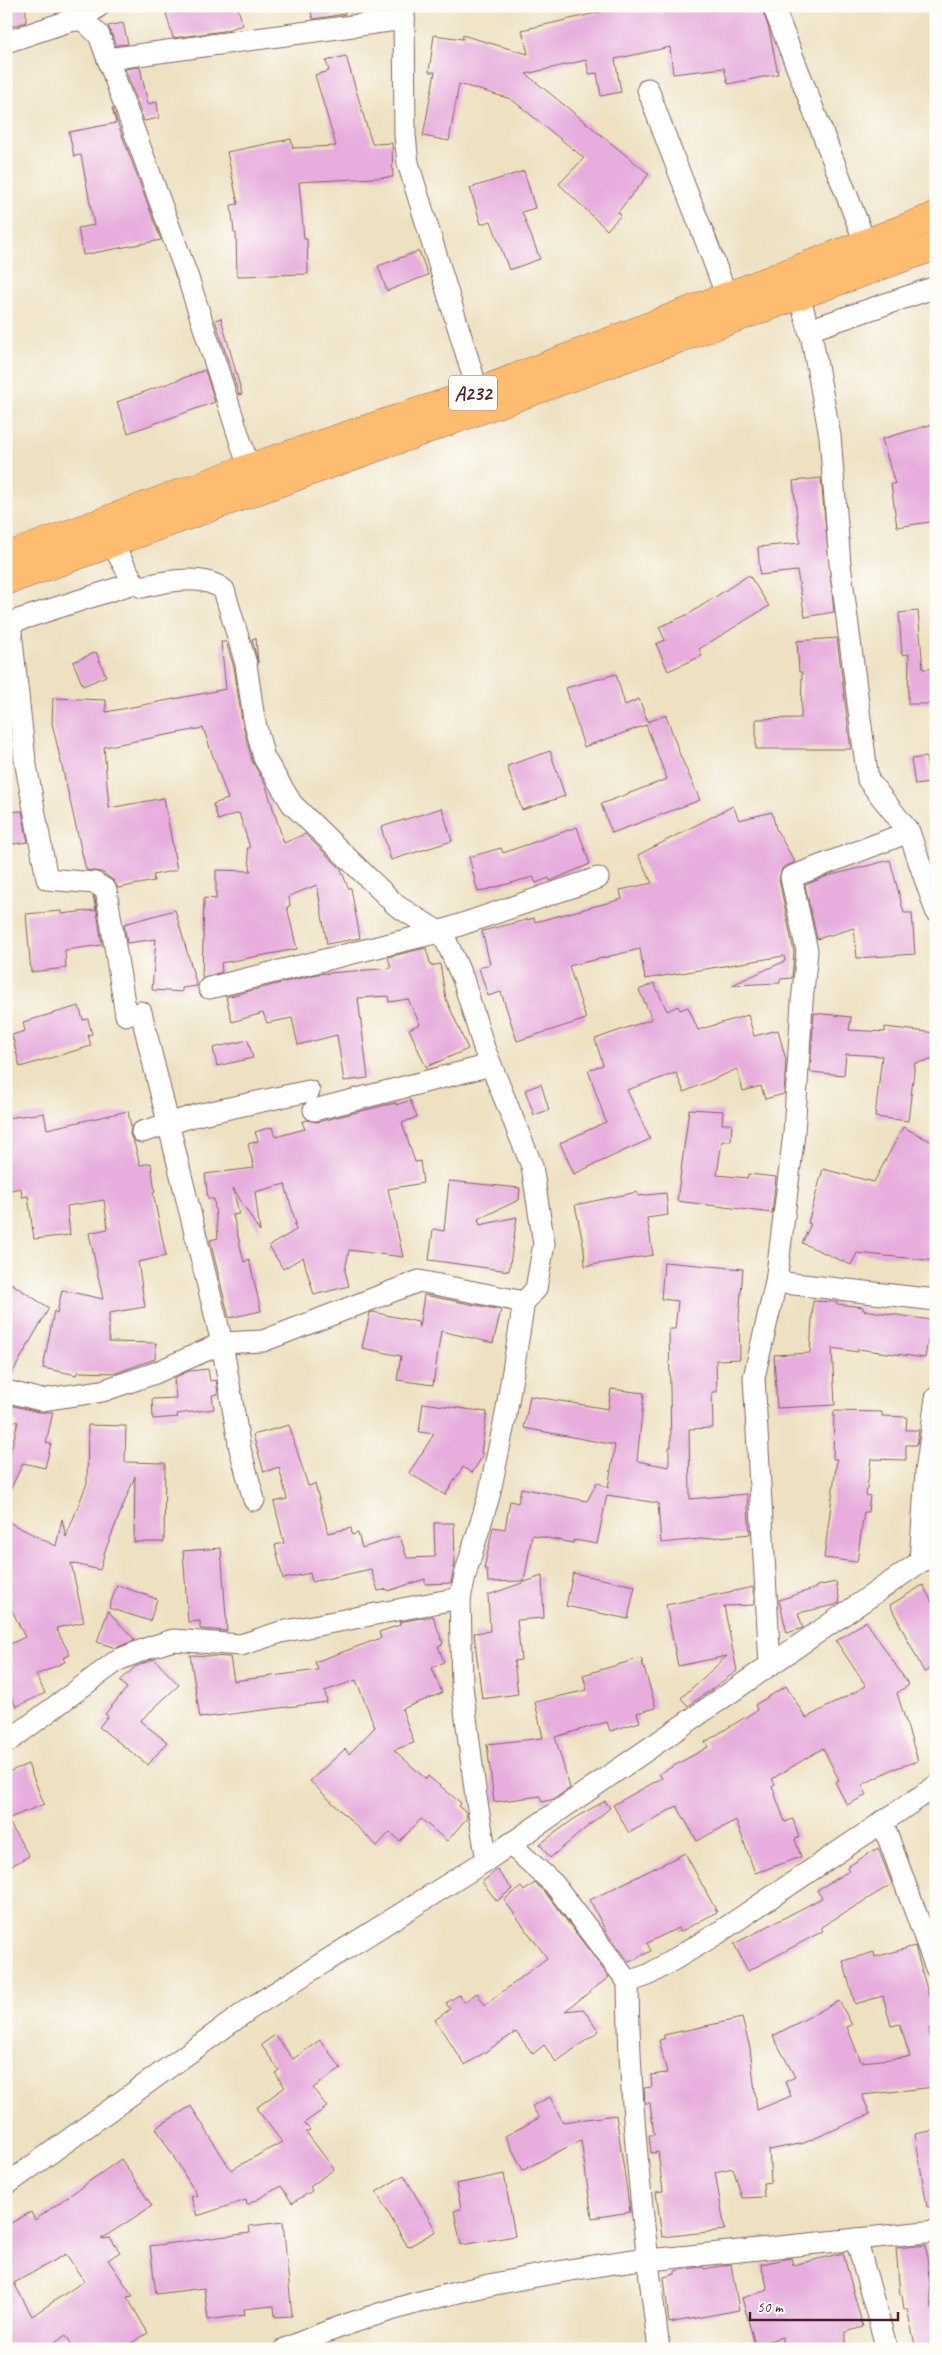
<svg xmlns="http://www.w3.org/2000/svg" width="942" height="2355" font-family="Caveat,sans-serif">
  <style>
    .building { fill: #e7addd; fill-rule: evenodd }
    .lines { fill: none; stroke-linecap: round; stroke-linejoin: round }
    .minor-casing { stroke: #836360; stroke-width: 23 }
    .trunk-casing { stroke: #836360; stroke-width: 29 }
    .minor { stroke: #fff; stroke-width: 21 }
    .trunk { stroke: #fdbc6f; stroke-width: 28 }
    .labels { text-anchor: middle; stroke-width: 4; stroke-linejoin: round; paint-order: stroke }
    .shield { fill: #fdfcf7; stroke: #806168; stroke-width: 1 }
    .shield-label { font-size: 20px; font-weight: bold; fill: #4a1f2b }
  </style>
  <rect width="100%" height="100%" fill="#fdfcf7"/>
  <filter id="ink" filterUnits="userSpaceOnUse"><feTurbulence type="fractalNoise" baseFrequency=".02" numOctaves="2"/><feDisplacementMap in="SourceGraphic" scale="10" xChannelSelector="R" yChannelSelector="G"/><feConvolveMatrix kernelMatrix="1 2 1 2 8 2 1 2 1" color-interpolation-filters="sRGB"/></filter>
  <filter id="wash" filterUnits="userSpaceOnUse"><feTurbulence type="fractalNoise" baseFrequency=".0096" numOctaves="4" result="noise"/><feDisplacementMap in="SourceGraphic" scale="20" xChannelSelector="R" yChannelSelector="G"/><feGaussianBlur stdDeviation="1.12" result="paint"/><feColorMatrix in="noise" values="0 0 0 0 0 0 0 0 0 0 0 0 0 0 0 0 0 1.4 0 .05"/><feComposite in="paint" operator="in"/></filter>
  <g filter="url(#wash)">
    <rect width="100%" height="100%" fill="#eee1c2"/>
    <g id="blocks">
      <g class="building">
        <polygon points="6,6 26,6 26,22 6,28"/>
        <polygon points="164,6 237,6 243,25 223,31 173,38"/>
        <polygon points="309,6 343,6 345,14 313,19"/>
        <polygon points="627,6 761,6 769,29 778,74 728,84 724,68 673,74 670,47 615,59 621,92 601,96 597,73 589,74 586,60 526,74 649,174 618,212 621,215 607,230 559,184 584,158 511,99 459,84 449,141 423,136 435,72 429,72 434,35 463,39 462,35 528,54 522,30"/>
        <polygon points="123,23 128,44 116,45 108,26"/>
        <polygon points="346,56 372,144 392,143 393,177 299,182 304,239 307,239 308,274 237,276 236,233 234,233 231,205 238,204 227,152 291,139 293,148 336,146 315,75 329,71 326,61"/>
        <polygon points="140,67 148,104 157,102 159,118 144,121 125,69"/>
        <polygon points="112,108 161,240 83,255 78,228 94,225 81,155 74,156 69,132 116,123"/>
        <polygon points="524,171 535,208 522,212 540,259 509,270 491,221 481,224 470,188"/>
        <polygon points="419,251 428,275 387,291 378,266"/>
        <polygon points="221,318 242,394 239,395 215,320"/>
        <polygon points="205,370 215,402 128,433 117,402"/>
        <polygon points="936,423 936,521 897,527 891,484 895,484 882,439"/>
        <polygon points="821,478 834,612 805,617 797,571 760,575 758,547 800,543 793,481"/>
        <polygon points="749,575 769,606 699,649 702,656 668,671 656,644 665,640 659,627 689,614"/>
        <polygon points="918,611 923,669 936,669 936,704 908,704 909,654 902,655 899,613"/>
        <polygon points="256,638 258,663 252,639"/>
        <polygon points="837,638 851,749 756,749 756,719 801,718 802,672 799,672 797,641"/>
        <polygon points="221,642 226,642 234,667 242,721 252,761 266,786 284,843 305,834 341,869 348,888 351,888 360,938 327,944 317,885 289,896 290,906 287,907 297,949 221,963 222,972 202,978 204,898 216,899 216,870 251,871 247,848 250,848 239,813 218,820 213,804 228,799 203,728 104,747 109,808 164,798 177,870 153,875 154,881 118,888 113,880 102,872 86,870 52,723 53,698 106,700 106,712 226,689"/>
        <polygon points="96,652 106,676 83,686 73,662"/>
        <polygon points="616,674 625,705 639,699 648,722 666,715 680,755 700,800 612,833 601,804 667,779 646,725 584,747 566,688"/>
        <polygon points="550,751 565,796 522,810 507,766"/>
        <polygon points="926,757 930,783 915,785 911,759"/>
        <polygon points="733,806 739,820 772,812 776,829 795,862 782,868 779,879 794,952 792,978 780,979 780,983 732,985 785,961 784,956 645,979 640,949 569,966 586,1019 517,1041 501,992 488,996 479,968 490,964 482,931 534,918 535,922 622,899 620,890 652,883 638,855"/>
        <polygon points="442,808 452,841 391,860 381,827"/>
        <polygon points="22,811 28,842 6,845 6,812"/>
        <polygon points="577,827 590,864 550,881 549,878 536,883 533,877 478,892 469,857 501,848 503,853"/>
        <polygon points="890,860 904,913 912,913 915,954 857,958 854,928 817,939 805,885 828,876"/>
        <polygon points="93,896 95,898 102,945 65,950 66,968 31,972 26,914 61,911 61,914 96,910"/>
        <polygon points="175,910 197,986 182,988 182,992 152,990 156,939 127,943 124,924"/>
        <polygon points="426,948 431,966 440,964 446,999 468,1049 426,1067 409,1029 420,1024 408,999 389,1002 388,996 358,998 368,1078 344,1081 337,1035 298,1045 292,1018 267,1023 263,1013 232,1022 226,997 317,974 391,968 388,957"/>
        <polygon points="654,983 667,1011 678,1006 680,1010 688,1007 698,1030 748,1015 754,1036 778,1030 786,1060 784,1094 765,1099 761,1086 743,1091 737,1069 684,1092 676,1073 627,1090 650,1139 574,1174 560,1143 606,1122 588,1070 603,1065 595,1039 652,1019 639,990"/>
        <polygon points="79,1006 83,1020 88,1019 92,1034 88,1035 91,1046 20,1067 12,1035 25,1031 23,1022"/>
        <polygon points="814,1013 851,1017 849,1030 885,1032 885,1027 936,1033 936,1059 915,1063 908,1121 875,1117 882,1056 846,1054 844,1075 810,1072"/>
        <polygon points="248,1040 253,1058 217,1066 213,1048"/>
        <polygon points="541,1084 549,1110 534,1115 525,1090"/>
        <polygon points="410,1100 417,1117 402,1123 415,1162 420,1161 423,1183 388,1189 403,1257 349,1250 345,1271 349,1286 314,1295 303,1257 283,1269 269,1246 296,1230 294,1224 296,1224 285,1184 255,1192 260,1232 233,1188 239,1214 233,1215 244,1262 249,1259 261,1311 229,1318 210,1240 218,1238 214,1199 208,1199 205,1174 254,1168 248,1144 258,1141 255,1132 272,1127 275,1137 305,1129 302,1122 308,1120 317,1122 386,1105 396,1103 396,1105"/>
        <polygon points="689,1109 723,1111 722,1124 732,1124 731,1141 722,1141 717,1175 747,1178 748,1174 776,1177 772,1213 677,1201"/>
        <polygon points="128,1111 131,1127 130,1135 134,1142 140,1165 151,1163 155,1192 153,1193 166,1256 138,1262 145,1307 109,1313 109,1342 156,1343 155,1359 116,1373 78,1372 77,1375 43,1368 54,1311 57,1313 62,1290 103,1299 89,1233 108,1229 104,1200 67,1206 70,1235 34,1239 28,1196 22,1197 21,1188 6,1191 6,1118 44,1113 47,1129"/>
        <polygon points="903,1127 936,1144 936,1261 857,1253 851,1265 802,1243 811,1224 808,1223 823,1169 874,1182"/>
        <polygon points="449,1181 520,1188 519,1200 478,1219 480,1225 517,1217 509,1271 429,1260 433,1229 444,1231"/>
        <polygon points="637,1192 638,1196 666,1193 668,1215 647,1218 653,1255 585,1266 584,1248 575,1205"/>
        <polygon points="664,1262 743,1269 739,1317 740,1359 716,1360 717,1392 712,1392 713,1428 689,1429 690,1499 747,1494 750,1534 661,1543 658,1503 607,1495 597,1544 574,1540 573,1543 532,1535 524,1581 488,1582 487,1569 484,1569 493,1527 505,1529 510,1501 518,1503 521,1488 587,1501 597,1482 608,1488 615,1445 524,1428 530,1396 608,1409 611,1389 644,1393 637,1461 669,1467 669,1447 671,1447 669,1329 675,1329 678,1301 661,1299"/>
        <polygon points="6,1280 49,1308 9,1379 6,1379"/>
        <polygon points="424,1295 501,1310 493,1343 441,1331 433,1385 397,1380 401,1356 362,1348 370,1313 373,1312 418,1322 419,1328"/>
        <polygon points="813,1301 837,1302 837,1304 863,1307 863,1310 931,1320 925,1358 858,1349 858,1352 832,1348 835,1405 777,1408 774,1355 810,1353"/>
        <polygon points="208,1369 210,1381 216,1380 218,1394 212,1395 214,1409 177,1414 178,1417 153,1419 152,1399 176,1398 174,1378 189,1371"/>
        <polygon points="423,1403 487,1412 481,1453 484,1454 472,1473 463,1467 445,1495 409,1473 434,1434 419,1432"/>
        <polygon points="6,1404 38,1412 53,1412 46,1443 51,1444 45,1468 23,1463 6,1499 6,1469 18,1422 6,1419"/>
        <polygon points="834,1411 882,1412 882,1416 907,1417 906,1430 919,1430 917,1445 906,1445 906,1460 871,1459 866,1495 870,1496 868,1512 864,1512 857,1562 824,1558 837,1459 833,1459"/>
        <polygon points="88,1425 126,1426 125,1462 165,1463 164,1542 134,1542 135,1476 105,1551 100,1570 71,1563 84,1622 56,1628 70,1655 63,1658 65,1662 36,1675 45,1693 16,1707 11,1696 6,1698 6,1646 25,1637 6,1598 6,1521 56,1546 62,1519 66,1537 87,1483"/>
        <polygon points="289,1425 308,1486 315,1484 328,1533 351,1528 352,1535 358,1533 362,1548 400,1536 407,1558 435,1557 434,1523 454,1523 455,1563 451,1583 425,1584 425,1579 388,1591 387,1589 378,1591 371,1569 312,1582 310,1573 283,1579 275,1545 284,1543 274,1502 287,1499 279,1467 264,1472 253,1435"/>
        <polygon points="221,1548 227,1631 200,1629 200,1621 188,1622 183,1551"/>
        <polygon points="573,1573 635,1586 628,1619 566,1606"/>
        <polygon points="542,1576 544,1618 517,1620 521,1660 514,1661 518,1694 482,1699 474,1633 490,1631 488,1595"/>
        <polygon points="836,1582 840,1602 835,1605 798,1613 803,1628 787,1633 779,1600 816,1588 816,1586"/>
        <polygon points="117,1585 157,1599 150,1621 109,1608"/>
        <polygon points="923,1585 936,1610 936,1666 924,1672 890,1605"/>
        <polygon points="753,1587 754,1605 724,1606 737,1671 688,1706 681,1698 727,1656 678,1666 666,1605"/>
        <polygon points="108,1611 135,1640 116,1648 97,1642"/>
        <polygon points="433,1616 443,1644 438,1646 444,1662 432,1668 442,1693 402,1709 414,1743 394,1750 426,1779 428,1776 461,1803 458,1806 466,1812 467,1818 447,1841 421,1819 400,1841 390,1832 377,1846 310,1781 345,1749 349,1754 375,1727 356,1680 325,1691 327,1702 200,1718 190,1655 230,1657 234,1681 318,1670 315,1662 381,1638 379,1632 400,1625 399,1622"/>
        <polygon points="866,1621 909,1685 897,1693 918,1761 893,1769 862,1785 867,1795 847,1805 835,1782 839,1780 823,1748 772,1779 775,1784 772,1786 785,1822 793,1819 799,1838 795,1839 801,1857 755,1873 736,1820 697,1841 677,1806 629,1833 613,1805 662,1778 659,1774 708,1747 705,1742 757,1710 755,1705 786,1686 806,1718 866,1686 836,1641"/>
        <polygon points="641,1658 656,1708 637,1713 640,1722 610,1731 607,1722 555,1737 570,1788 554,1799 542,1802 540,1796 494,1802 487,1744 543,1738 535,1702 587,1690 583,1675"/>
        <polygon points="154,1659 179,1685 140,1721 167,1742 148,1765 99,1727 108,1716 105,1714 127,1688 120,1681 135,1667"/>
        <polygon points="28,1764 44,1804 7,1819 29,1856 6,1869 6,1773"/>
        <polygon points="605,1801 610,1808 550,1858 540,1844 578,1816"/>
        <polygon points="878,1848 892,1884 821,1927 823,1931 748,1971 734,1944 822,1898 817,1890 849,1871 847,1867"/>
        <polygon points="685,1853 717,1912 680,1932 678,1928 647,1943 651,1951 629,1962 606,1932 590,1900"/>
        <polygon points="497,1870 512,1889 497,1901 482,1882"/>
        <polygon points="535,1883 545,1892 609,1977 565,2011 583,2009 599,2031 556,2062 544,2045 533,2054 516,2032 465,2065 435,2020 450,2009 446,2003 459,1995 464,2002 477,1993 485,2005 547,1958 504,1900 521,1887 524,1891"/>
        <polygon points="915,1946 929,1997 936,1995 936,2014 932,2016 935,2026 929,2028 935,2087 862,2095 870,2114 804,2143 769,2150 771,2182 763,2183 764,2197 742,2198 733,2168 715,2172 725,2230 662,2237 656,2192 663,2191 658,2152 651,2153 649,2135 654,2135 650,2103 645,2103 644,2088 652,2087 651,2075 667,2073 659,2040 664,2039 664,2035 742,2018 750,2048 757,2110 791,2096 785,2082 795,2077 773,2036 839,2001 852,2025 847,2027 861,2062 910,2057 900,2024 891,2026 883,1996 855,2004 843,1961 874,1952 875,1957"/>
        <polygon points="275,2035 293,2059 320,2040 341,2068 313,2088 327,2107 304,2123 310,2130 306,2132 334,2169 310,2187 312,2191 292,2203 281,2186 247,2205 246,2200 197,2216 191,2197 197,2195 156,2128 191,2106 231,2170 282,2142 256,2108 285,2087 275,2073 279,2070 261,2045"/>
        <polygon points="550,2097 563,2122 616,2115 630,2212 592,2218 581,2140 523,2170 505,2136 539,2118 532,2106"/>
        <polygon points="936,2130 936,2206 927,2207 915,2134"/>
        <path d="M121 2159 152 2206 101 2239 110 2238 120 2252 108 2260 133 2296 127 2297 148 2333 121 2349H74L66 2335 46 2349H6V2226L31 2212 35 2220ZM66 2254 84 2281 32 2316 14 2283Z"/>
        <polygon points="504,2174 515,2236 461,2245 454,2211 461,2209 456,2184"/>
        <polygon points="404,2175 436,2231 408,2247 376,2192"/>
        <polygon points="283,2222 292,2316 275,2317 274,2306 244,2309 245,2315 208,2320 204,2288 156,2294 150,2246 250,2233 249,2226"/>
        <polygon points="926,2245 932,2309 936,2308 936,2345 916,2349 907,2309 904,2310 902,2295 900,2295 896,2248"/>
        <polygon points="843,2253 863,2327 846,2332 846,2349 782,2349 782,2337 755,2345 742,2298 768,2290 761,2264 791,2258 793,2265"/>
        <polygon points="731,2264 739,2310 669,2323 664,2277 675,2274 675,2271 684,2269 703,2267 704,2269"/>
      </g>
    </g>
  </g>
  <g filter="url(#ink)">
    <use href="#blocks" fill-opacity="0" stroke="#836360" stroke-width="1"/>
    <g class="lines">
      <g class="minor-casing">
        <g id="minor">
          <polyline points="404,6 405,135 408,163 478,392"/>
          <polyline points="773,6 865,242"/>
          <polyline points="82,19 99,6"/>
          <polyline points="6,42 66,22 82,19 99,35 188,278 249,468"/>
          <polyline points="108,59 404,19"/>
          <path d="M648 89C672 159 702 226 726 295"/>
          <polyline points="799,296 812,339 830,436 840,564 868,780 909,832 936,911"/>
          <polyline points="809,330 936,287"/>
          <path d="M111 542 134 583 142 587C165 581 204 573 224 590L246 664 254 719 264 758 292 804 397 906 439 932 447 943 463 979 484 1048 532 1166 544 1244 536 1289 524 1302 506 1414 489 1496 467 1568 460 1598 462 1686 476 1797 487 1860"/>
          <polyline points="10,622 25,760 47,879 95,883 106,890 126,1015"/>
          <polyline points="6,624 134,583"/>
          <polyline points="209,988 439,932 598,878"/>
          <polyline points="141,1012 222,1343 240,1449 254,1500"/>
          <polyline points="314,1110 491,1065"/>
          <polyline points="142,1132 197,1115 309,1091"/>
          <polyline points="776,1282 936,1300"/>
          <polyline points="6,1391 41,1400 102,1391 155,1373 222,1343 263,1341 419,1281 524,1302"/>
          <polyline points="920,1562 926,1472 936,1398"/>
          <polyline points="770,1665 754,1377 776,1282 794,1133 802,1002 807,951 791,877 909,832"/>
          <polyline points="6,1743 118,1660 148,1648 173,1640 241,1645 281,1632 460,1598"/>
          <polyline points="882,1821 936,1968"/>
          <polyline points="510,1844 554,1884 628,1982"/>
          <polyline points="6,2185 251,2008 487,1860 920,1562 936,1556"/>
          <polyline points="856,2239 887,2349"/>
          <path d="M285 2349C400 2298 523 2276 647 2258L660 2259 936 2231"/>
          <path d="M659 2349C643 2227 629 2104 628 1982L648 1975 715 1935 936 1786"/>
        </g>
      </g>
      <g class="trunk-casing">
        <g id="trunk">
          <polyline points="6,557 249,468 478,392 936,216"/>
          <polyline points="6,581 936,246"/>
        </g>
      </g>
      <use href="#minor" class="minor"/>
      <use href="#trunk" class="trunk"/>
    </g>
  </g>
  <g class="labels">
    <rect class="shield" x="449" y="375.5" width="48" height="35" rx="4"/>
    <g class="shield-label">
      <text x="473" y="400">A232</text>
    </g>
  </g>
  <rect width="942" height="2355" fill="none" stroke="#fdfcf7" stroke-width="25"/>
  <path d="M750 2312v8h148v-8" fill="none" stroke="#4a1f2b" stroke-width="2.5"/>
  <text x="757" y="2312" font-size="15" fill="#4a1f2b" stroke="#fdfcf7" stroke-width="4" paint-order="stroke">50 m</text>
</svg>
